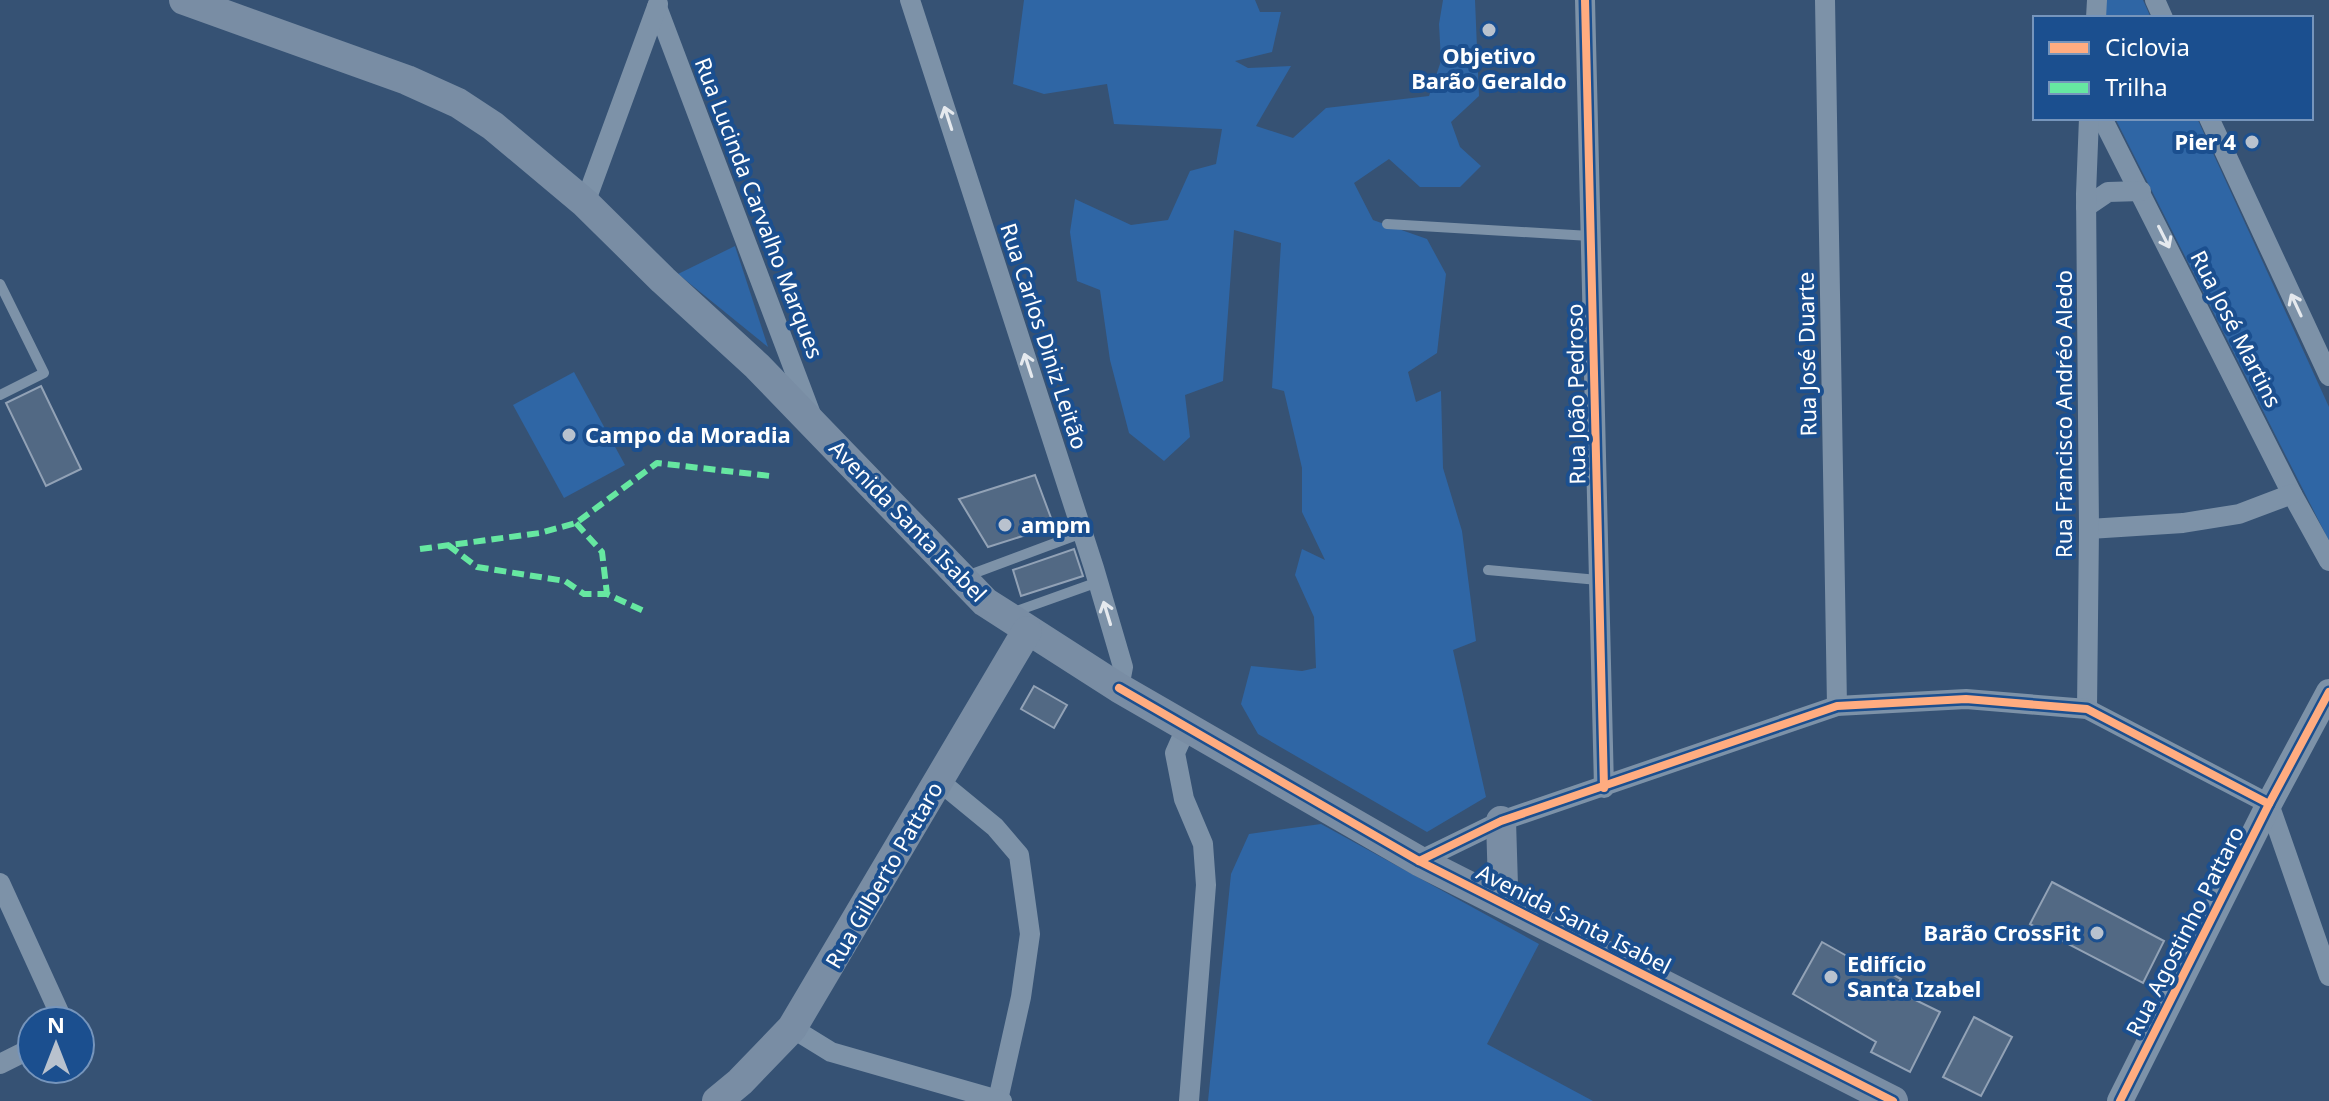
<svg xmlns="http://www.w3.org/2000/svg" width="2329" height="1101" font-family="'Noto Sans',sans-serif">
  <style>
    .green { fill: #2f66a5 }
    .building { fill: #526984; stroke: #92a2b6; stroke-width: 2 }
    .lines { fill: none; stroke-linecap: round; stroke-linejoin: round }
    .service { stroke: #7d92a8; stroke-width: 10 }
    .minor { stroke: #7d92a8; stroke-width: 20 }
    .tertiary { stroke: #7d92a8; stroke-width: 26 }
    .secondary { stroke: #798da4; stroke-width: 30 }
    .quiet { stroke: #66e7a1; stroke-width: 6; stroke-dasharray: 12 6; stroke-linecap: butt }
    .cycleway-casing { stroke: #1b4f8f; stroke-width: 13 }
    .cycleway { stroke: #ffac80; stroke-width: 8 }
    .oneway { stroke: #e5e9ee }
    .poi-dot { fill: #b9c2ce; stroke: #1b4f8f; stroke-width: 3 }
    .labels { text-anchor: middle; stroke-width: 8; stroke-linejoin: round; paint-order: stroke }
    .poi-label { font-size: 22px; font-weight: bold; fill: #fff; stroke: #1b4f8f; text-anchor: start }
    .street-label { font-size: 22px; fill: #fff; stroke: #1b4f8f }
  </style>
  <rect width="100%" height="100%" fill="#365274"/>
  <g class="green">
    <polygon points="1024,0 1255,0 1260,12 1281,12 1272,52 1235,61 1248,68 1291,66 1256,126 1293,138 1326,108 1429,96 1441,61 1439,24 1443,0 1475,0 1479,96 1451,122 1460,147 1481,166 1460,187 1420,187 1389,159 1354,183 1373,220 1427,239 1446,274 1437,353 1408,372 1416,402 1441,391 1443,468 1462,531 1476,641 1453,650 1486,797 1427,832 1258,734 1241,704 1251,666 1302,671 1316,668 1314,617 1295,575 1302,549 1325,560 1302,512 1302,468 1284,391 1272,388 1281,243 1234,230 1223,381 1185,395 1190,437 1164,461 1129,433 1110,360 1100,290 1077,281 1070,232 1075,199 1131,225 1168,220 1190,171 1216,164 1222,129 1114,124 1107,84 1044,94 1013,84"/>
    <polygon points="2106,0 2143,0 2151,18 2105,18"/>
    <polygon points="2115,118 2197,118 2329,407 2329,541"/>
    <polygon points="735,246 768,347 678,274"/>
    <polygon points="574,372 625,465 564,498 513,405"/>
    <polygon points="1321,824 1539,944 1487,1044 1593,1101 1208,1101 1231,874 1249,834"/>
  </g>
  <g class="building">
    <polygon points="41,386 81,469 46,486 6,403"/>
    <polygon points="1035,475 1054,526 988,547 959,499"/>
    <polygon points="1074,549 1083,576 1021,596 1013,570"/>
    <polygon points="1034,686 1067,705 1054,728 1021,709"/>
    <polygon points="2052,882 2164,941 2143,983 2030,924"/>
    <polygon points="1822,942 1861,964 1864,959 1901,979 1895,990 1940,1012 1910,1072 1871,1052 1876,1042 1793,994"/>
    <polygon points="1974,1017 2012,1037 1981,1096 1943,1077"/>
  </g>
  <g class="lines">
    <g class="service">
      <polyline points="1387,224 1590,236"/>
      <polyline points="0,284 44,373 0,395"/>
      <polyline points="1488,570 1598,580"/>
      <polyline points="964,577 1082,533"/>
      <polyline points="1011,613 1098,582"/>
    </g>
    <g class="minor">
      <polyline points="910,0 1094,568 1123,667 1119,688"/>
      <polyline points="1585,0 1604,788"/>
      <polyline points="1825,0 1837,706"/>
      <polyline points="2155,0 2163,18"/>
      <polyline points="657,7 812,417"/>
      <polyline points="2096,18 2097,0"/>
      <polyline points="2102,118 2292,494 2329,561"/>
      <polyline points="2209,118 2329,376"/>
      <polyline points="585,203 658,4"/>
      <polyline points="2086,207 2108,192 2141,191"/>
      <polyline points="2089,529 2183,523 2239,514 2292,494"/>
      <polyline points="2087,709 2089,529 2086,194 2089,118"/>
      <polyline points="1187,726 1175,753 1184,799 1203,844 1206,885 1189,1101"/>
      <polyline points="939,781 995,827 1019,855 1030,934 1021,997 998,1100"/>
      <polyline points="1419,861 1501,821 1837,706 1966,699 2087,709 2269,804 2329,976"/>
      <polyline points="0,883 63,1021"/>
      <polyline points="792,1028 831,1052 1002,1101"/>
      <polyline points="0,1064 32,1048"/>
    </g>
    <polyline class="tertiary" points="2120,1101 2269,804 2329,692"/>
    <g class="secondary">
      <polyline points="184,0 407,80 458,103 493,126 585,203 663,280 757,366 985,602 1119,688 1419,861 1893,1101"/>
      <polyline points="1501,821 1503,886 1514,908"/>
      <polyline points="717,1101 740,1082 792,1028 1027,631"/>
    </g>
    <g class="quiet">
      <polyline points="576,523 602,552 607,594 646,612"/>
      <polyline points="448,545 477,567 565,581 584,594 607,594"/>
      <polyline points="420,549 540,533 576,523 657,463 770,476"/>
    </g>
    <g class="cycleway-casing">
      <g id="cycleway">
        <polyline points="1585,0 1604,788"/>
        <polyline points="1119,688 1419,861 1893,1101"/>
        <polyline points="1419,861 1501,821 1837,706 1966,699 2087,709 2269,804"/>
        <polyline points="2120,1101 2269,804 2329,692"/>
      </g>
    </g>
    <use href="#cycleway" class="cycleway"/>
  </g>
  <defs><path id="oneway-shaft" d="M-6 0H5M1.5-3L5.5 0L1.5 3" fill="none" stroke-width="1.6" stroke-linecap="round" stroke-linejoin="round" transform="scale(2)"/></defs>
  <g class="oneway">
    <use href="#oneway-shaft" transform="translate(948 118) rotate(-108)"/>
    <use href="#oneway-shaft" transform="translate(2164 237) rotate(63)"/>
    <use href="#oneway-shaft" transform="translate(2296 305) rotate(-115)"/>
    <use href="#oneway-shaft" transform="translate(1028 365) rotate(-108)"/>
    <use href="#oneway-shaft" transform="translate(1107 613) rotate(-107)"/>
  </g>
  <g class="poi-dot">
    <circle cx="1489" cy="30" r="8"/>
    <circle cx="2252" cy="142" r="8"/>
    <circle cx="569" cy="435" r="8"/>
    <circle cx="1005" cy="525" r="8"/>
    <circle cx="2097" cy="933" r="8"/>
    <circle cx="1831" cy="977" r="8"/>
  </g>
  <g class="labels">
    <g class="poi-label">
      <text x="1489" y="64" text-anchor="middle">Objetivo<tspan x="1489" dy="25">Barão Geraldo</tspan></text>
      <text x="2236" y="150" text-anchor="end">Pier 4</text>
      <text x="585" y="443">Campo da Moradia</text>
      <text x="1021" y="533">ampm</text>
      <text x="2081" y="941" text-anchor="end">Barão CrossFit</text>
      <text x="1847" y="972">Edifício<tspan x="1847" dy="25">Santa Izabel</tspan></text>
    </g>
    <g class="street-label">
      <text transform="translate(759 208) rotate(69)" y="8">Rua Lucinda Carvalho Marques</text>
      <text transform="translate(2236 329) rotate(63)" y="8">Rua José Martins</text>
      <text transform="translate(1044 336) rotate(72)" y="8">Rua Carlos Diniz Leitão</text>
      <text transform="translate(1807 354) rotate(-91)" y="8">Rua José Duarte</text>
      <text transform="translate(1576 394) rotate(-91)" y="8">Rua João Pedroso</text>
      <text transform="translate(2064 414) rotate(-90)" y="8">Rua Francisco Andréo Aledo</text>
      <text transform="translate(908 521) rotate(46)" y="8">Avenida Santa Isabel</text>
      <text transform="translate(884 875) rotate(-60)" y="8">Rua Gilberto Pattaro</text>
      <text transform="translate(1574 919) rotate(27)" y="8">Avenida Santa Isabel</text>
      <text transform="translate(2185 931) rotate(-63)" y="8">Rua Agostinho Pattaro</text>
    </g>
  </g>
  <rect x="2033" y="16" width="280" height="104" fill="#1b4f8f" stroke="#7695bc" stroke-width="2"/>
  <rect x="2049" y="42" width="40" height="12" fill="#ffac80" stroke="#7695bc" stroke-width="2"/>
  <text x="2105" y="56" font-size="24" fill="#ffffff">Ciclovia</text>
  <rect x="2049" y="82" width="40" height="12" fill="#66e7a1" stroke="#7695bc" stroke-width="2"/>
  <text x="2105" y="96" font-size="24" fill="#ffffff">Trilha</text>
  <g transform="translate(56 1045)"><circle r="38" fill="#1b4f8f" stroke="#7695bc" stroke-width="2"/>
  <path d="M0-6L14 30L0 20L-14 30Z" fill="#b9c2ce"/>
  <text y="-12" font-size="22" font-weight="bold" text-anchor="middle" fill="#ffffff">N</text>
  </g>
</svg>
